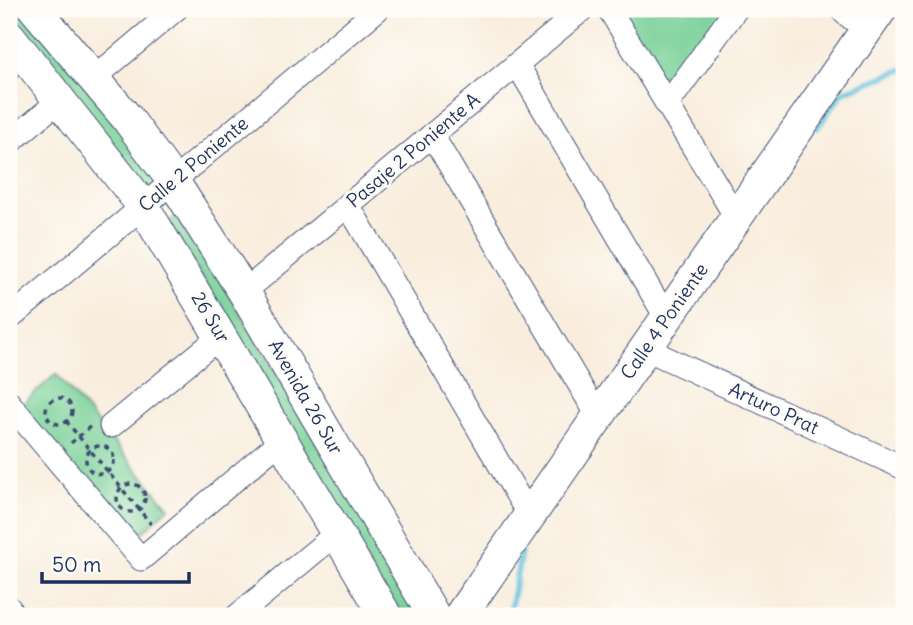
<svg xmlns="http://www.w3.org/2000/svg" width="913" height="625" font-family="Delius,sans-serif">
  <style>
    .green { fill: #76cf96; stroke: #487f7a; stroke-width: 2 }
    .lines { fill: none; stroke-linecap: round; stroke-linejoin: round }
    .stream { stroke: #5ec2dc; stroke-width: 6 }
    .street-casing { stroke: #3c4c71; stroke-width: 25 }
    .secondary-casing { stroke: #3c4c71; stroke-width: 34 }
    .path { stroke: #3c4c71; stroke-width: 3.5; stroke-dasharray: 5 5; stroke-linecap: butt }
    .street { stroke: #fff; stroke-width: 23 }
    .secondary { stroke: #fff; stroke-width: 32 }
    .labels { text-anchor: middle; stroke-width: 6; stroke-linejoin: round; paint-order: stroke }
    .street-label { font-size: 19px; fill: #1b2f5e; stroke: #fdfcf7 }
  </style>
  <rect width="100%" height="100%" fill="#fdfcf7"/>
  <filter id="ink" filterUnits="userSpaceOnUse"><feTurbulence type="fractalNoise" baseFrequency=".0143" numOctaves="2"/><feDisplacementMap in="SourceGraphic" scale="14" xChannelSelector="R" yChannelSelector="G"/><feConvolveMatrix kernelMatrix="1 2 1 2 8 2 1 2 1" color-interpolation-filters="sRGB"/></filter>
  <filter id="wash" filterUnits="userSpaceOnUse"><feTurbulence type="fractalNoise" baseFrequency=".00686" numOctaves="4" result="noise"/><feDisplacementMap in="SourceGraphic" scale="28" xChannelSelector="R" yChannelSelector="G"/><feGaussianBlur stdDeviation="1.57" result="paint"/><feColorMatrix in="noise" values="0 0 0 0 0 0 0 0 0 0 0 0 0 0 0 0 0 1.4 0 .05"/><feComposite in="paint" operator="in"/></filter>
  <g filter="url(#wash)">
    <rect width="100%" height="100%" fill="#f9eddd"/>
    <g class="green">
      <polygon points="9,9 27,9 160,175 152,187 144,186 9,19"/>
      <polygon points="626,9 728,9 669,92 619,14"/>
      <polygon points="177,216 183,217 421,616 397,616 169,221"/>
      <polygon points="56,374 169,508 133,541 17,409"/>
    </g>
    <g class="lines">
      <g class="stream">
        <polyline points="817,128 843,92 904,69"/>
        <polyline points="509,616 521,552"/>
      </g>
    </g>
  </g>
  <g filter="url(#ink)">
    <g class="lines">
      <g class="street-casing">
        <g id="street">
          <polyline points="609,9 736,217"/>
          <polyline points="517,64 666,317"/>
          <polyline points="93,79 176,9"/>
          <polyline points="667,105 736,9"/>
          <polyline points="432,135 598,416"/>
          <polyline points="9,143 61,99"/>
          <polyline points="348,205 529,515"/>
          <polyline points="244,292 583,9"/>
          <polyline points="9,319 378,9"/>
          <polyline points="644,348 904,468"/>
          <polyline points="9,403 141,559 283,439"/>
          <polyline points="111,426 222,335"/>
          <polyline points="9,608 15,616"/>
          <polyline points="237,616 337,533"/>
        </g>
      </g>
      <g class="secondary-casing">
        <g id="secondary">
          <polyline points="35,9 127,118 173,181 244,292 434,616"/>
          <polyline points="847,9 869,26"/>
          <polyline points="9,36 143,206 386,616"/>
          <polyline points="460,616 881,9"/>
        </g>
      </g>
      <g class="path">
        <circle cx="59" cy="411" r="13"/>
        <polyline points="66,421 151,524"/>
        <polyline points="71,443 92,425"/>
        <circle cx="100" cy="460" r="14"/>
        <circle cx="131" cy="498" r="14"/>
      </g>
      <use href="#street" class="street"/>
      <use href="#secondary" class="secondary"/>
    </g>
  </g>
  <g class="labels">
    <g class="street-label">
      <text transform="translate(413 150) rotate(-40)" y="7">Pasaje 2 Poniente A</text>
      <text transform="translate(193 164) rotate(-40)" y="7">Calle 2 Poniente</text>
      <text transform="translate(211 317) rotate(59)" y="7">26 Sur</text>
      <text transform="translate(664 321) rotate(-55)" y="7">Calle 4 Poniente</text>
      <text transform="translate(306 397) rotate(60)" y="7">Avenida 26 Sur</text>
      <text transform="translate(774 408) rotate(25)" y="7">Arturo Prat</text>
    </g>
  </g>
  <rect width="913" height="625" fill="none" stroke="#fdfcf7" stroke-width="35"/>
  <path d="M42 572v10h147v-10" fill="none" stroke="#1b2f5e" stroke-width="3.5"/>
  <text x="52" y="572" font-size="21" fill="#1b2f5e" stroke="#fdfcf7" stroke-width="5" paint-order="stroke">50 m</text>
</svg>
